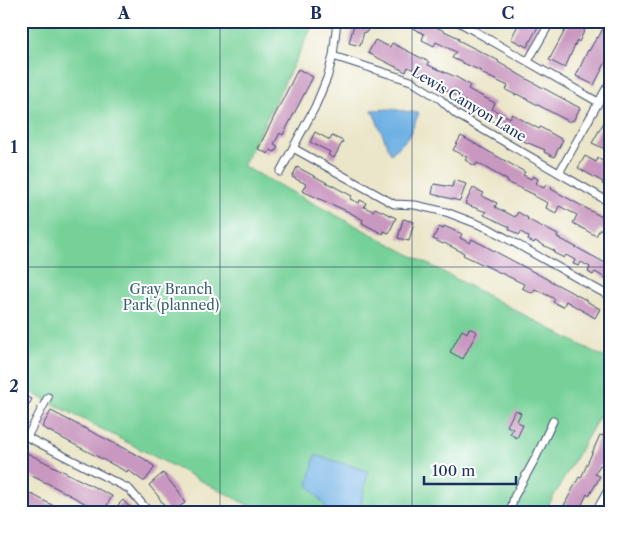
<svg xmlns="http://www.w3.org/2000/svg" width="632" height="534" font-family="'Libre Caslon Text',serif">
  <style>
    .green { fill: #76d198; stroke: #48807b }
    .water { fill: #70b1e4; stroke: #4670a1 }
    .building { fill: #c998c0 }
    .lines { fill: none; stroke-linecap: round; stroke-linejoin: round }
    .minor-casing { stroke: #3a4a6e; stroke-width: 9 }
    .minor { stroke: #fff; stroke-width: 7 }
    .grid { fill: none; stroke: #1b2f5e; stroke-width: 1; stroke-opacity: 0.55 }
    .labels { text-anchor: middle; stroke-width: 4; stroke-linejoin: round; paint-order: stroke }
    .street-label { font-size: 14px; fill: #1b2f5e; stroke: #fff }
    .park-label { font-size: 14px; fill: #36606f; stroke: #fff }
    .neatline { fill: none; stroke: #1b2f5e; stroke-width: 2 }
    .grid-label { font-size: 16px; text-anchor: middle; font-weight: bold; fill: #1b2f5e }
  </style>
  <rect width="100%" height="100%" fill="#fff"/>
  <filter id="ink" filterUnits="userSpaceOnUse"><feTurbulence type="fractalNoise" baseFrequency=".02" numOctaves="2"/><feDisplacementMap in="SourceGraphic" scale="10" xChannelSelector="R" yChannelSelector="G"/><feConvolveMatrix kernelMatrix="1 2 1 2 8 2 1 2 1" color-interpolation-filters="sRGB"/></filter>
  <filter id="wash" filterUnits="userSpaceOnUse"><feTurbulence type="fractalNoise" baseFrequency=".0096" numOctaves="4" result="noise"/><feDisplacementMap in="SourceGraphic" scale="20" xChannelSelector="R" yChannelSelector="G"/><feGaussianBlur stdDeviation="1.12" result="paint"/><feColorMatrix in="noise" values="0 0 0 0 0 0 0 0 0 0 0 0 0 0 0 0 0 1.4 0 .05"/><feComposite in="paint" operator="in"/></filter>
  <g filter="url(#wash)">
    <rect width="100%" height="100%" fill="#ebe6c9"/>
    <polygon class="green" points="21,21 315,21 243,166 611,361 611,396 544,513 263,513 21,387"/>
    <g class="water">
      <polygon points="390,109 419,113 409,137 391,154 372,110"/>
      <polygon points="315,455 368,471 359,513 331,513 308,485"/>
    </g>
    <g id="blocks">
      <g class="building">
        <polygon points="355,21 370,21 367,32 364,32 360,46 349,43"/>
        <polygon points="390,21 423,21 459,38 458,40 499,61 498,62 525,78 580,108 573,121 571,120 570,122 517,94 516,95 506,90 508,86 481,73 481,71 452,58 456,52 436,42 434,46 422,40 424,34 403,23 401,27"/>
        <polygon points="510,21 537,21 540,23 527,47 511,39 518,25"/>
        <polygon points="570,21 589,21 579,42 577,40 565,68 549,60"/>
        <polygon points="607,21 611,21 611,52 594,85 576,76 588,50 589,51 597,37 598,38"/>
        <polygon points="375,40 390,47 392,43 429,62 428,65 456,77 470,85 468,89 495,103 492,109 510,118 512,114 539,129 540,127 563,140 554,157 544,152 545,150 521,140 523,137 505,127 467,110 468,107 464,105 466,102 439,86 440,83 408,67 406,72 368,53"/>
        <polygon points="298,69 313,77 283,135 280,133 274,144 278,146 275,152 270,150 268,154 258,149"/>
        <polygon points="611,110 611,148 609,151 592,143"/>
        <polygon points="315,132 330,140 332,136 343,141 334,158 328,155 330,152 310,142"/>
        <polygon points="461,136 525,172 523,175 531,179 533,176 538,179 536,184 544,188 546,184 552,187 551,189 611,222 611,235 600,229 596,236 573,223 577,215 559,206 556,213 546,208 548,203 534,196 535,195 507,182 507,180 477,163 475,166 465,160 467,157 453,150"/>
        <polygon points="585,156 596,162 598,158 611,167 611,188 602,184 603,182 578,168"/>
        <polygon points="297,167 352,196 350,199 359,203 360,200 366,203 364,207 373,211 375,208 396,218 389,233 384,231 383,234 362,223 363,220 349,212 302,191 306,184 292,177"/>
        <polygon points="454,180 466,184 460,201 432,194 434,184 452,187"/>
        <polygon points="473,188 484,193 482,196 497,203 495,207 515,217 518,212 528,218 527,219 558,235 557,237 611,266 611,276 609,280 595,272 593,275 588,272 590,267 581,262 579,266 573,264 575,260 566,255 564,258 554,253 555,251 535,241 534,243 528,240 529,237 521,232 519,235 509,229 510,227 484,215 486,212 465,204"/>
        <polygon points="403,219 414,222 409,241 398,238"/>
        <polygon points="444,226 462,234 460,238 470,243 472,239 586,300 586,301 600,309 595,318 566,301 563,307 553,302 555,299 535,289 532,293 522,288 524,284 463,255 464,253 444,243 443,244 433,239 439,227 443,229"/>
        <polygon points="469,328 477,332 463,359 450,352 462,330 467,333"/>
        <polygon points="21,394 32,399 21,419"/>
        <polygon points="515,410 521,413 517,421 523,425 517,438 510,434 513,429 507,426"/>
        <polygon points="51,411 143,458 155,467 145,481 143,481 128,470 127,472 60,437 42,427"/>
        <polygon points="611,420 611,453 604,467 600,465 595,474 600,476 597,482 589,496 587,494 578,513 560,513 579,477 581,478 600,435 603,436"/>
        <polygon points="21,450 112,496 103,513 51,485 21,471"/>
        <polygon points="163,473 177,490 185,503 169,513 158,496 149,485"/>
        <polygon points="23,490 37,497 67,513 25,513 21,511 21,494"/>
        <polygon points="123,500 135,513 110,513"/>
      </g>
    </g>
  </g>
  <g filter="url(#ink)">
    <use href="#blocks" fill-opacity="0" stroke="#3a4a6e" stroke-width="1"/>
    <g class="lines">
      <g class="minor-casing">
        <g id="minor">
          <polyline points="457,21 598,102"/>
          <polyline points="333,56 411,81 440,99 456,114 611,203"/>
          <polyline points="528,61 551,21"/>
          <polyline points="293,148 394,204 415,205 446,212 488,228 611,297"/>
          <polyline points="280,172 315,107 327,78 333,56 337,21"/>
          <polyline points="559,173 611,80"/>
          <polyline points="21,434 129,489 150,513"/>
          <polyline points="27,437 48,397"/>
          <polyline points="214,513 230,513"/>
          <polyline points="510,513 514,497 536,457 553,421"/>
          <polyline points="595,513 611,485"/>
        </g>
      </g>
      <use href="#minor" class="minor"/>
    </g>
  </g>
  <path class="grid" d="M220 21V513M412 21V513M21 267H611"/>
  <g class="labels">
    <g class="street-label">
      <text transform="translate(469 104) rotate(31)" y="5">Lewis Canyon Lane</text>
    </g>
    <g class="park-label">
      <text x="171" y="294">Gray Branch<tspan x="171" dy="16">Park (planned)</tspan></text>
    </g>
  </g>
  <rect width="632" height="534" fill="none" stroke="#fff" stroke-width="55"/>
  <path d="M424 476v8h92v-8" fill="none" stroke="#1b2f5e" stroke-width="2.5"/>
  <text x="432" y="476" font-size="15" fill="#1b2f5e" stroke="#ffffff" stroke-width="4" paint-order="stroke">100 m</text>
  <rect x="28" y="28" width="576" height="478" class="neatline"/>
  <g class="grid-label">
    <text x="124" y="19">A</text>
    <text x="316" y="19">B</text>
    <text x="508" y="19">C</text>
    <text x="14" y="153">1</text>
    <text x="14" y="392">2</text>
  </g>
</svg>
